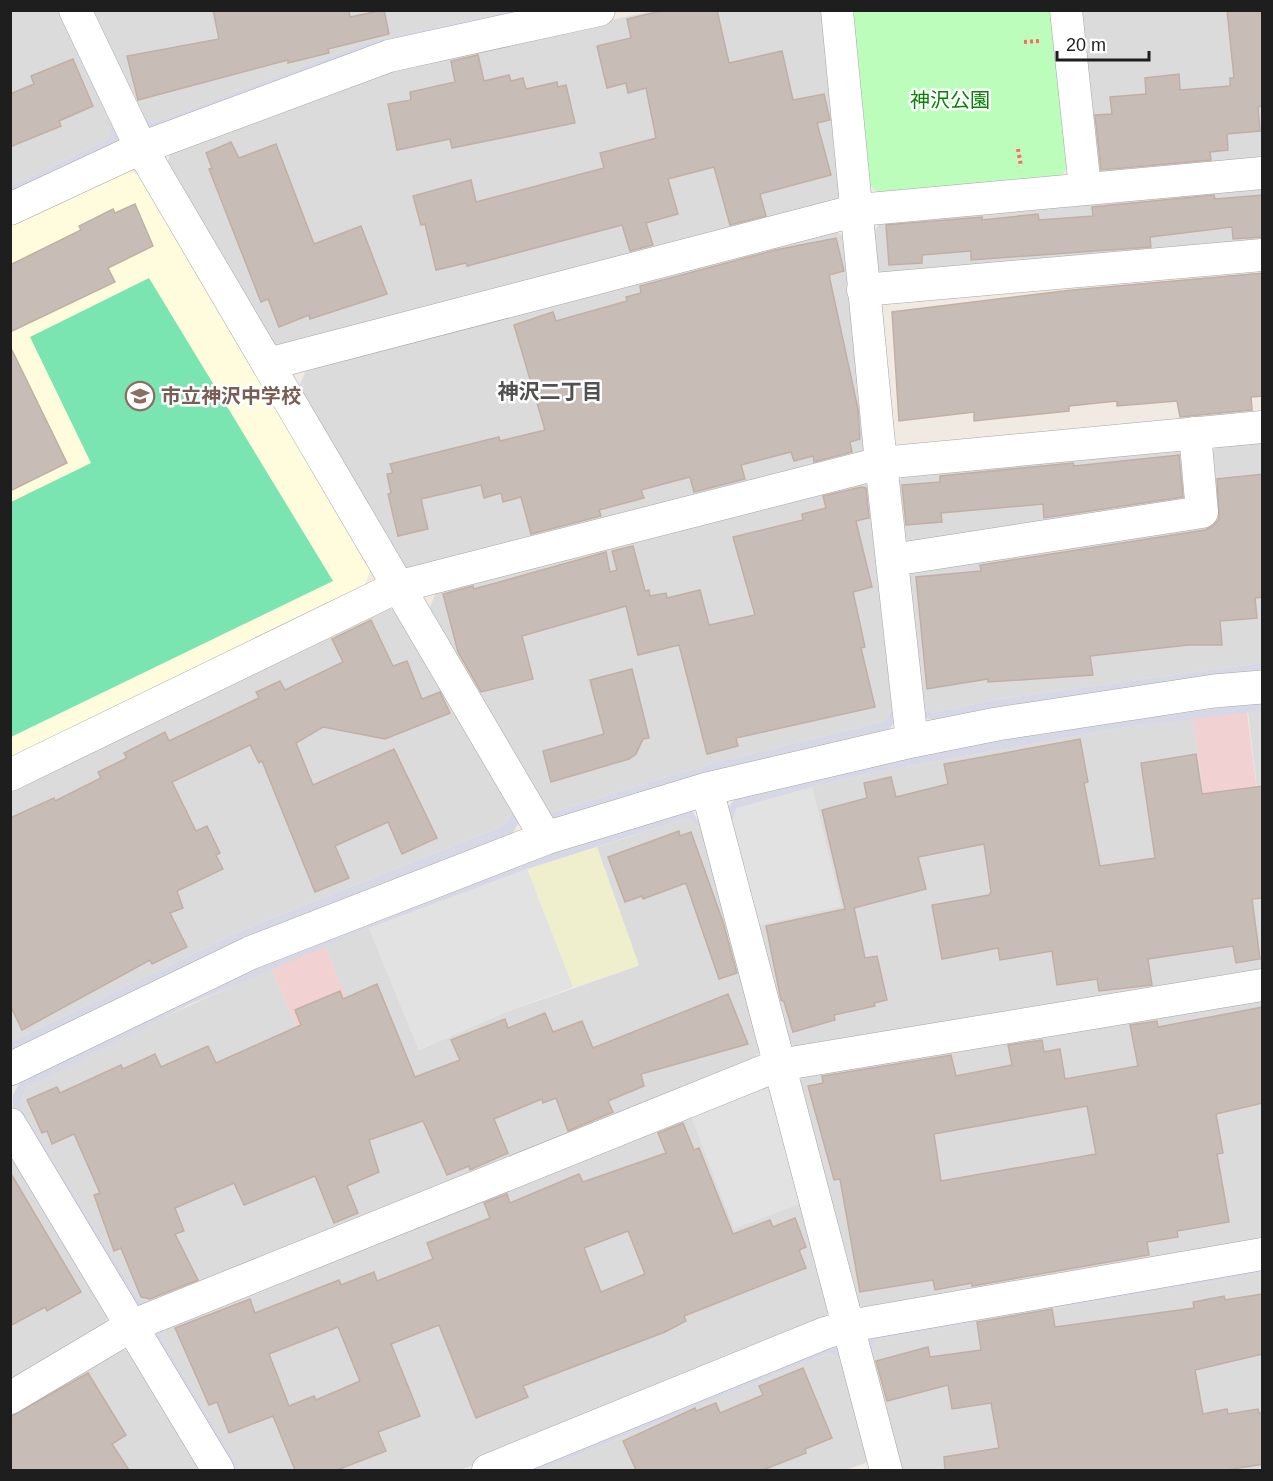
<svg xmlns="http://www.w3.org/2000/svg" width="1273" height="1481" font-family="Helvetica,'Noto Sans JP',sans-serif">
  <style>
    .residential { fill: #dcdbdb }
    .commercial { fill: #f2d1d2 }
    .education { fill: #fffcdd }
    .farmland { fill: #f0efcd }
    .park { fill: #bdfdbc }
    .pitch { fill: #7be5b2 }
    .parking { fill: #e2e2e2 }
    .plaza { fill: #d7d8e6 }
    .building { fill: #c8bcb6; stroke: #c2afa4; stroke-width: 1.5; fill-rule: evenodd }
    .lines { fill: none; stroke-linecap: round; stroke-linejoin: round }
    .minor-casing { stroke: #a5a5a5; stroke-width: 33 }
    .tertiary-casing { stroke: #a5a5a5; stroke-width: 34 }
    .path { stroke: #ff6765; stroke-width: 4; stroke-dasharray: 3 3; stroke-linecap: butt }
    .minor { stroke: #fff; stroke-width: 32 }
    .tertiary { stroke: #fff; stroke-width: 33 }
    .labels { text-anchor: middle; stroke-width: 5; stroke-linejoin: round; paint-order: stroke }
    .park-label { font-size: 20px; fill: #048403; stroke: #fff }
    .education-label { font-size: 20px; font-weight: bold; fill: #785e54; stroke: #fff; text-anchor: start }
    .neighbourhood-label { font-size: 21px; font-weight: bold; fill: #515151; stroke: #fff }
  </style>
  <rect width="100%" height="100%" fill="#f0eae3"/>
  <g class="residential">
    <polygon points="11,11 62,11 114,119 108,139 11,186"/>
    <polygon points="88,11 511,11 368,42 156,122 138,114"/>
    <polygon points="652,11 826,11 844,188 834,203 285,349 270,344 165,170 172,149 387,69"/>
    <polygon points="1078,11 1262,11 1262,162 1108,177 1093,163"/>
    <polygon points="1262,186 1262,248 889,279 875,268 871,235 885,217"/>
    <polygon points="831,227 848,240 870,441 860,456 413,571 399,565 296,393 308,366"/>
    <polygon points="1262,437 1262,663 993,700 932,713 918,700 902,581 921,563 1210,517 1205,459 1223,440"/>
    <polygon points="1174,445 1188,457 1194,494 1183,508 912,549 899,536 894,486 908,471"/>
    <polygon points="860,480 874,491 895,707 884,721 706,765 553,812 538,803 427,615 438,587"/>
    <polygon points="382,606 399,612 514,809 505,825 240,931 11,1042 11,788"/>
    <polygon points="1262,711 1262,832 1248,712"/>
    <polygon points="1193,718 1210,845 1262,838 1262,974 799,1051 784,1038 755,926 841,906 812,787 871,773 1131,726"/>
    <polygon points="687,818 703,830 763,1047 753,1061 153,1304 138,1299 20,1105 26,1088 145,1026 271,968 324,1089 375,1069 325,946 369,928 419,1050 506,1012 638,966 597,847"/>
    <polygon points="1262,995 1262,1243 866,1311 853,1300 797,1086 806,1071"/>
    <polygon points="689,1111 802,1203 831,1307 823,1322 461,1470 240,1470 162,1339 167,1322"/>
    <polygon points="10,1146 109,1310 105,1328 10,1381"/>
    <polygon points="1262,1273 1262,1470 899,1470 869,1356 878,1339"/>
    <polygon points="120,1349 134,1352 204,1470 11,1470 10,1415"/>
    <polygon points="829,1353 845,1361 871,1461 846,1470 542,1470"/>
  </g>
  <g class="commercial">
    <polygon points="1247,712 1262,832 1210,845 1193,718"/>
    <polygon points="325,946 376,1070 325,1090 271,968"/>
  </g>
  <polygon class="education" points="124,170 141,175 370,571 365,585 11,758 11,221"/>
  <polygon class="farmland" points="597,847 639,965 573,987 527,869"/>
  <polygon class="park" points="850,11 1054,11 1070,165 1059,178 882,196 868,183"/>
  <polygon class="pitch" points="149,278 333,581 11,737 11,502 91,463 30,337"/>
  <g class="parking">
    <polygon points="812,787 841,906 755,926 730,826 737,808"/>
    <polygon points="527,869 573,987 506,1012 419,1050 369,928"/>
    <polygon points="757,1083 774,1092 802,1203 734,1229 689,1111"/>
  </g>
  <g class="plaza">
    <polygon points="511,11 550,11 158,130 147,128 138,114 156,122 368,42"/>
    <polygon points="114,119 121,136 119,142 11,198 11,186 108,139"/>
    <polygon points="1262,663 1262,671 995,707 933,720 924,718 918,700 932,713 993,700"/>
    <polygon points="1262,702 1262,711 1131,726 871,773 812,787 737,808 730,826 726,810 735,799 868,765 1037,733"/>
    <polygon points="895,707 896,718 890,729 707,775 552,820 538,803 553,812 706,765 884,721"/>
    <polygon points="514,809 520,820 512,834 11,1054 11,1042 240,931 505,825"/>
    <polygon points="692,810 703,830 687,818 527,869 369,928 192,1003 26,1088 20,1105 138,1299 153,1304 138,1307 13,1109 13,1095 20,1082 189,995 524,861"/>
    <polygon points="1262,1264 1262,1273 878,1339 869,1356 867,1344 870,1335"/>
    <polygon points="167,1322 162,1339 240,1470 230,1470 153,1338"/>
    <polygon points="823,1344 839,1346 845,1361 829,1353 542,1470 512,1470"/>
  </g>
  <g class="building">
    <polygon points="213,10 349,10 350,17 384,10 389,34 328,49 329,53 288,63 288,60 138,100 127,56 219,39"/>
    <polygon points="665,10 717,10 729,63 782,51 793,100 824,94 830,120 817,123 831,175 760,194 766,216 730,225 714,167 668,179 678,214 646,223 653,245 630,251 622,225 467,266 466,263 436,270 425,224 421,225 413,196 471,180 476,202 604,168 600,153 656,138 646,88 628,93 626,83 607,88 597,46 631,38 627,19"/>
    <polygon points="1227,10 1263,10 1263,106 1258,107 1260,131 1227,134 1228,150 1210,152 1211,160 1101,170 1095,115 1112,114 1110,97 1146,94 1145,78 1179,74 1180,90 1230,86 1230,78 1234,78"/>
    <polygon points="478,55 484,81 509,75 511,81 523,78 526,89 557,82 558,87 566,85 575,123 452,148 450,139 397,150 388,104 411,100 410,92 455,82 451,61"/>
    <polygon points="73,59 93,106 59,121 61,126 10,147 10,94 34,84 31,76"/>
    <polygon points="231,142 239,158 276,144 314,244 361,226 387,294 310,319 309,315 279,327 268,299 261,302 209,169 212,168 206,153"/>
    <polygon points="1214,195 1215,199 1263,195 1263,237 1233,239 1232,227 1150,237 1151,247 971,260 971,251 922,255 922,263 889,265 886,225 982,217 982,220 1038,214 1039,220 1093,216 1092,207"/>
    <polygon points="135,204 153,246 108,268 115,282 10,332 10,265 81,230 79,226 113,209 115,213"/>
    <polygon points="836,238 844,271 829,275 858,409 860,439 850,442 852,452 814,462 813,456 794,461 791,452 741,465 745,479 694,492 690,477 641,490 644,498 599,510 601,516 531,534 521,497 503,502 501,493 484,498 481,485 421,499 428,529 398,536 388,494 391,493 387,474 393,473 390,464 499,437 500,441 545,430 514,325 553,312 556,321 627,301 626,297 641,293 640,286 775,250"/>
    <polygon points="1263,273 1263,396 1251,397 1252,410 1180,417 1177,401 1117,406 1117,401 1069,406 1069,411 974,421 974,412 899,421 892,312 1072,290"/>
    <polygon points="10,346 67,463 10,491"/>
    <polygon points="1179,455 1183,497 1044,518 1043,504 941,513 942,522 906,525 902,485 940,482 940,476 1073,463 1074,466"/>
    <polygon points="1263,474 1263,597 1255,598 1257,618 1220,621 1222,645 1188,645 1090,656 1093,675 988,682 988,679 927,689 916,577 981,571 980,565 1205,530 1213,526 1219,519 1217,479"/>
    <polygon points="861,487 866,488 869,518 856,521 872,587 853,592 865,647 861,648 875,707 736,738 738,746 707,754 679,645 638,655 626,606 522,636 533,679 481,692 458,652 443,594 473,586 474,589 606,552 610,572 617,570 612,551 633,546 645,591 649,590 650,596 666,593 667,598 700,590 709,625 755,615 733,537 803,520 802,514 826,508 823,496"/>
    <polygon points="371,620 393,666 407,661 422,699 440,692 450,713 385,739 323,727 296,743 313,785 394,749 437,838 402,854 388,822 335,846 349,878 315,892 262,761 259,763 250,745 172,782 196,831 207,826 220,853 216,855 223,869 177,891 183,908 170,913 187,947 152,964 150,960 22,1030 10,1005 10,818 54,798 55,801 101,778 98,772 127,758 124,753 165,732 169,741 259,698 256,692 280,681 285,690 343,662 332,639"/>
    <polygon points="632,669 649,738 643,739 636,754 629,759 551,782 543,751 604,734 590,680"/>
    <polygon points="1080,739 1088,782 1084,783 1100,866 1155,858 1141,763 1196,754 1202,794 1263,786 1263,898 1252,899 1260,959 1236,963 1233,946 1148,959 1152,985 1099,991 1097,979 1057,985 1052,951 1000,960 998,948 942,959 932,905 989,895 991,892 984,844 918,857 926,889 854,908 865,958 877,956 887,1000 874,1003 875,1006 834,1015 835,1020 793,1032 784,1002 781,1000 766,926 845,909 822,810 867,798 864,783 891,777 896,797 948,784 944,764"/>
    <polygon points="679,831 680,836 691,832 723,922 737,973 719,979 686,883 643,899 642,896 625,902 608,857"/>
    <polygon points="377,984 415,1077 460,1060 451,1040 505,1019 508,1028 545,1013 553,1032 582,1021 593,1048 728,994 748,1044 641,1074 644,1086 608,1101 613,1112 568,1131 556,1098 543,1103 542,1099 494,1119 508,1153 470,1170 469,1166 447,1175 423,1121 369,1140 379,1172 347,1186 358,1213 334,1223 315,1176 244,1205 234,1183 175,1208 184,1231 175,1234 198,1280 150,1299 141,1297 121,1248 114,1251 94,1195 100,1193 74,1134 52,1144 47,1131 42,1133 27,1100 57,1087 60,1093 121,1065 123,1069 155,1054 161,1067 208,1046 216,1063 301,1025 295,1010 340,991 343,999"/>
    <path d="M1263 1007V1103L1216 1114 1223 1153 1217 1154 1229 1222 1177 1231 1178 1237 1147 1242 1149 1255 1114 1261 972 1286V1283L935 1290 933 1280 860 1292 840 1179 834 1180 808 1086 823 1083 822 1076 951 1055 956 1076 1012 1065 1008 1045 1042 1040 1044 1052 1060 1049 1065 1079 1138 1066 1130 1025 1157 1021 1158 1027ZM1087 1106 1096 1154 941 1181 934 1134Z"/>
    <path d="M683 1123 694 1150 699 1148 733 1234 770 1220 773 1227 795 1218 806 1247 799 1250 806 1268 684 1316 686 1321 665 1332 523 1386 528 1397 476 1418 439 1325 391 1344 420 1416 378 1432 386 1451 337 1470H295L273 1416 229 1433 217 1402 209 1405 175 1328 250 1299 255 1313 339 1280 341 1285 374 1272 377 1281 433 1259 427 1243 490 1218 484 1203 507 1194 510 1203 579 1174 583 1182 666 1153 658 1133ZM628 1231 645 1274 601 1292 584 1248ZM338 1327 360 1381 316 1400 314 1396 289 1406 269 1354Z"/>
    <polygon points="10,1172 81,1292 47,1311 45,1307 10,1326"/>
    <polygon points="1263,1294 1263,1354 1195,1370 1203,1414 1227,1409 1228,1414 1258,1409 1259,1413 1263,1413 1263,1464 1227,1470 945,1470 944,1457 999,1448 991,1403 952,1409 948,1385 887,1401 876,1361 928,1347 930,1357 981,1350 977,1322 1052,1309 1055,1327 1194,1308 1193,1302 1224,1296 1225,1300"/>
    <polygon points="803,1368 832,1438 805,1449 806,1453 763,1470 636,1470 623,1441 695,1408 696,1411 716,1403 720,1413 763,1395 759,1386"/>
    <polygon points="88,1373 126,1435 112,1444 129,1470 10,1470 10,1417"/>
  </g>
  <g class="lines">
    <g class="minor-casing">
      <g id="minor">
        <polyline points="75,10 141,148 389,56 599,10"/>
        <polyline points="837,10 881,463 912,741"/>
        <polyline points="1066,10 1085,188"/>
        <polyline points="10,209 141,148 546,838"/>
        <polyline points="863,290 1262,255"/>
        <polyline points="268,364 858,210 1262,173"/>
        <polyline points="892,560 1202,512 1195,433"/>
        <polyline points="10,775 397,587 881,463 1262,427"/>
        <polyline points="707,789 886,1470"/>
        <polyline points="10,1124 218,1470"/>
        <polyline points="10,1398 131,1326 779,1065 1262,985"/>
        <polyline points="488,1470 825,1333 849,1326 1262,1254"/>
      </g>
    </g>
    <g class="tertiary-casing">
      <polyline id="tertiary" points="10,1069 250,953 546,838 707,789 912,741 997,724 1214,691 1262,687"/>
    </g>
    <g class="path">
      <polyline points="1024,42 1039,41"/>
      <polyline points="1018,149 1021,166"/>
    </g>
    <use href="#minor" class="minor"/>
    <use href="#tertiary" class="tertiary"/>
  </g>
  <defs>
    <g id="school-ring" transform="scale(1.5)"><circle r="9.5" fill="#fff" stroke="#8d6e63" stroke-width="1.5"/><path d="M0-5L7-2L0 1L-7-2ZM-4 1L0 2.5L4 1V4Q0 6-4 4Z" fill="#8d6e63"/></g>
  </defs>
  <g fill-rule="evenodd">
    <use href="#school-ring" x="140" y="396"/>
  </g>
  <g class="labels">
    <g class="park-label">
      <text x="950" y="107">神沢公園</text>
    </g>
    <g class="education-label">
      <text x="161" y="403">市立神沢中学校</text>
    </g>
    <g class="neighbourhood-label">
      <text x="550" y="399">神沢二丁目</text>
    </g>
  </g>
  <rect width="1273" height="1481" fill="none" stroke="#1e1e1e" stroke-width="24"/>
  <path d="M1057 51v9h92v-9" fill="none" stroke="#1e1e1e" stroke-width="3"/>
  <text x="1066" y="51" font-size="18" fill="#1e1e1e" stroke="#ffffff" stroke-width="4.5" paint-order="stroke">20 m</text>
</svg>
